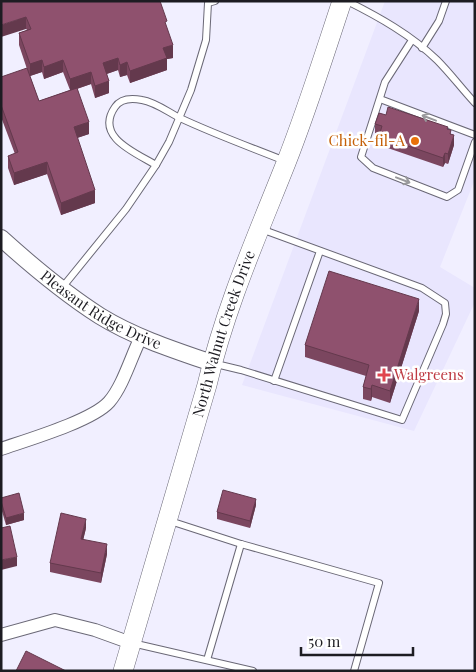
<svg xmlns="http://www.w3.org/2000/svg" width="476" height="672" font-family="'Playfair Display',serif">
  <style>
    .built { fill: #e9e6fe }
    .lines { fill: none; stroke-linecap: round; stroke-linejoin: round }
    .service-casing { stroke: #6a6876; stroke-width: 8 }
    .minor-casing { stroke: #6a6876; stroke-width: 14 }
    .tertiary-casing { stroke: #6a6876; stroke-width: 18 }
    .secondary-casing { stroke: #6a6876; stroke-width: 20 }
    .service { stroke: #fff; stroke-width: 6 }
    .minor { stroke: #fff; stroke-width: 12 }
    .tertiary { stroke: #fff; stroke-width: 16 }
    .secondary { stroke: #fff; stroke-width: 19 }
    .wall { fill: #7b465f; fill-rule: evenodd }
    .shaded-wall { fill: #64394d }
    .building { fill: #8f516e; stroke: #64394d }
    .oneway { stroke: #99999c }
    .food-dot { fill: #e8710a; stroke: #fff; stroke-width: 2 }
    .health-dot { fill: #e0444e; stroke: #fff; stroke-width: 2 }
    .labels { text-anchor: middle; stroke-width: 5; stroke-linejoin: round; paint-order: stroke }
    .food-label { font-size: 15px; fill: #c56008; stroke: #fff; text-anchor: end }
    .street-label { font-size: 15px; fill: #1d1c22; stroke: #fff }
    .health-label { font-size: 15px; fill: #be3a42; stroke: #fff; text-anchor: start }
  </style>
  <rect width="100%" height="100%" fill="#f1efff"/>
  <polygon class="built" points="385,1 475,1 475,179 440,267 475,288 475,302 414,431 242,385"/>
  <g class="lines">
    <g class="service-casing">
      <g id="service">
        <path d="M347 1C379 17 411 35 437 60 450 73 462 89 475 103"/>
        <polyline points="412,40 385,82 361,157 373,168 447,197 458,190 475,142"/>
        <polyline points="422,48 439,21 446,1"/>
        <polyline points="380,99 475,135"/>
        <path d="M156 165C136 153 94 137 115 107 121 98 132 98 142 100 155 102 168 112 180 118 214 134 250 147 285 161"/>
        <polyline points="61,289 126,209 156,165 169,142 191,90 206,40 208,3 215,1"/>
        <polyline points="216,364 241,370 402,420 443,324 446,314 445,303 422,288 261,229"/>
        <polyline points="274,381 320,251"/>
        <polyline points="170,521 241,544 379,583 354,671"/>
        <polyline points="132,643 253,671"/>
        <polyline points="207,660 241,544"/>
      </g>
    </g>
    <g class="minor-casing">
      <g id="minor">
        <path d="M1 449C27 440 92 421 109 402 123 386 131 357 141 337"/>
        <polyline points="1,635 55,620 95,630 131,643"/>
      </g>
    </g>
    <g class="tertiary-casing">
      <g id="tertiary">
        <path id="s1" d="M1 238C32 266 64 293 100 316 134 337 174 350 212 363"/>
      </g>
    </g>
    <g class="secondary-casing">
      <g id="secondary">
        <path id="s2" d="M123 671 207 385C225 308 257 236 286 163 307 110 324 55 342 1"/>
      </g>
    </g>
    <use href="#service" class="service"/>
    <use href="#minor" class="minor"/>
    <use href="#tertiary" class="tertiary"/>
    <use href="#secondary" class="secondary"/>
  </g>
  <g class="wall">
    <path d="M1 1 167 28 173 58 167 59V70L130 83 127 75 120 77 118 70 107 74 109 93 95 98 91 84 77 89 89 134 77 138 95 203 61 215 47 174 14 185 8 168V156L15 154 1 117V77L29 75 19 45V33L27 30ZM42 72 44 79 63 72 70 90 39 101 30 76Z"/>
    <polygon points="386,115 448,129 451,134 454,145 448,164 445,163 443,167 379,145 379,135 375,133 375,124"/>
    <polygon points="419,311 390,403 372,397 371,401 363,399 363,387 366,376 305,357 305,345"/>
    <polygon points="1,498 24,520 6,525 1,508"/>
    <polygon points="256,505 250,528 217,519 217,512"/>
    <polygon points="86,528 83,540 107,554 101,583 50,572 50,563"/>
  </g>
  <g class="shaded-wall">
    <polygon points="26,17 26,29 1,37 1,25"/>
    <polygon points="173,45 173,58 167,59 167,70 130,83 130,71 163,48"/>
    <polygon points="118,58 118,70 103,75 103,63"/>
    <polygon points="42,60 42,72 30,76 30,64"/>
    <polygon points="63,60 63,72 44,79 44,67"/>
    <polygon points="127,62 127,75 120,77 120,65"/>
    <polygon points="91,72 91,84 70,91 70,79"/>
    <polygon points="109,81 109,93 95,98 95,86"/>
    <polygon points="89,122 89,134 74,139 74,127"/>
    <polygon points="454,135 454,145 448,164 448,154"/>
    <polygon points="445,153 445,163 443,167 443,158"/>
    <polygon points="47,162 47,174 14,185 14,173"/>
    <polygon points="95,190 95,203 61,215 61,203"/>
    <polygon points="419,299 419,311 390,403 390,391"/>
    <polygon points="372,385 372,397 371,401 371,389"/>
    <polygon points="256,499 256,505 250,528 250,521"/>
    <polygon points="24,513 24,520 6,525 6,518"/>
    <polygon points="86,519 86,528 81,549 81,539"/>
    <polygon points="107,544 107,554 101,583 101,573"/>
    <polygon points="17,557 17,566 1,570 1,560"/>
  </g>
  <g class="building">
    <polygon points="1,1 160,1 167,21 165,22 173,45 163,48 167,58 130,71 127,62 120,65 118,58 103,63 109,81 95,86 91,72 70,79 63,60 44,67 42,60 30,64 19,33 31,29 26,17 1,25"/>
    <polygon points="27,68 39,101 77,88 89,122 74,127 95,190 61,203 47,162 14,173 8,156 18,152 1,105 1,77"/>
    <polygon points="388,107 448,127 447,129 451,130 450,134 454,135 448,154 445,153 443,158 379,136 382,126 375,124 379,113 386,115"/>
    <polygon points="329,271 419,299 390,391 372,385 371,389 363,387 369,365 305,345"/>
    <polygon points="223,490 256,499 250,521 217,512"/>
    <polygon points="19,493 24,513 6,518 1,501 1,498"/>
    <polygon points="61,513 86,519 81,539 107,544 101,573 50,563"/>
    <polygon points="10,526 17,557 1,560 1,528"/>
    <polygon points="26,651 66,671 16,671"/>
  </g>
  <defs><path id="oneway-shaft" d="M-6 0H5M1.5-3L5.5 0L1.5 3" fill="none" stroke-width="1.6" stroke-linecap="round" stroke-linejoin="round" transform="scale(1.25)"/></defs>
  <g class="oneway">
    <use href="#oneway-shaft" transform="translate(429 118) rotate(-159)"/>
    <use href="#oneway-shaft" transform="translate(403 180) rotate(21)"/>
  </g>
  <circle class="food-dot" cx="415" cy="141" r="5"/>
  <path class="health-dot" d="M381.5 367.5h5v5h5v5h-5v5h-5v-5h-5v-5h5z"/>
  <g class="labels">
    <g class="food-label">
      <text x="405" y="146">Chick-fil-A</text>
    </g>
    <g class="street-label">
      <text dy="5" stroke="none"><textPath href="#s1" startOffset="124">Pleasant Ridge Drive</textPath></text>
      <text dy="5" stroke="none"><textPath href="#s2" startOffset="352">North Walnut Creek Drive</textPath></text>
    </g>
    <g class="health-label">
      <text x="394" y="380">Walgreens</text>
    </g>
  </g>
  <rect width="476" height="672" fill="none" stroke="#1d1c22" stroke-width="5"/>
  <path d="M301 647v8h112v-8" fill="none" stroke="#1d1c22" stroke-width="2.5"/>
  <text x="308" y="647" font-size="15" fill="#1d1c22" stroke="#ffffff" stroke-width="4" paint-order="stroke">50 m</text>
</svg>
